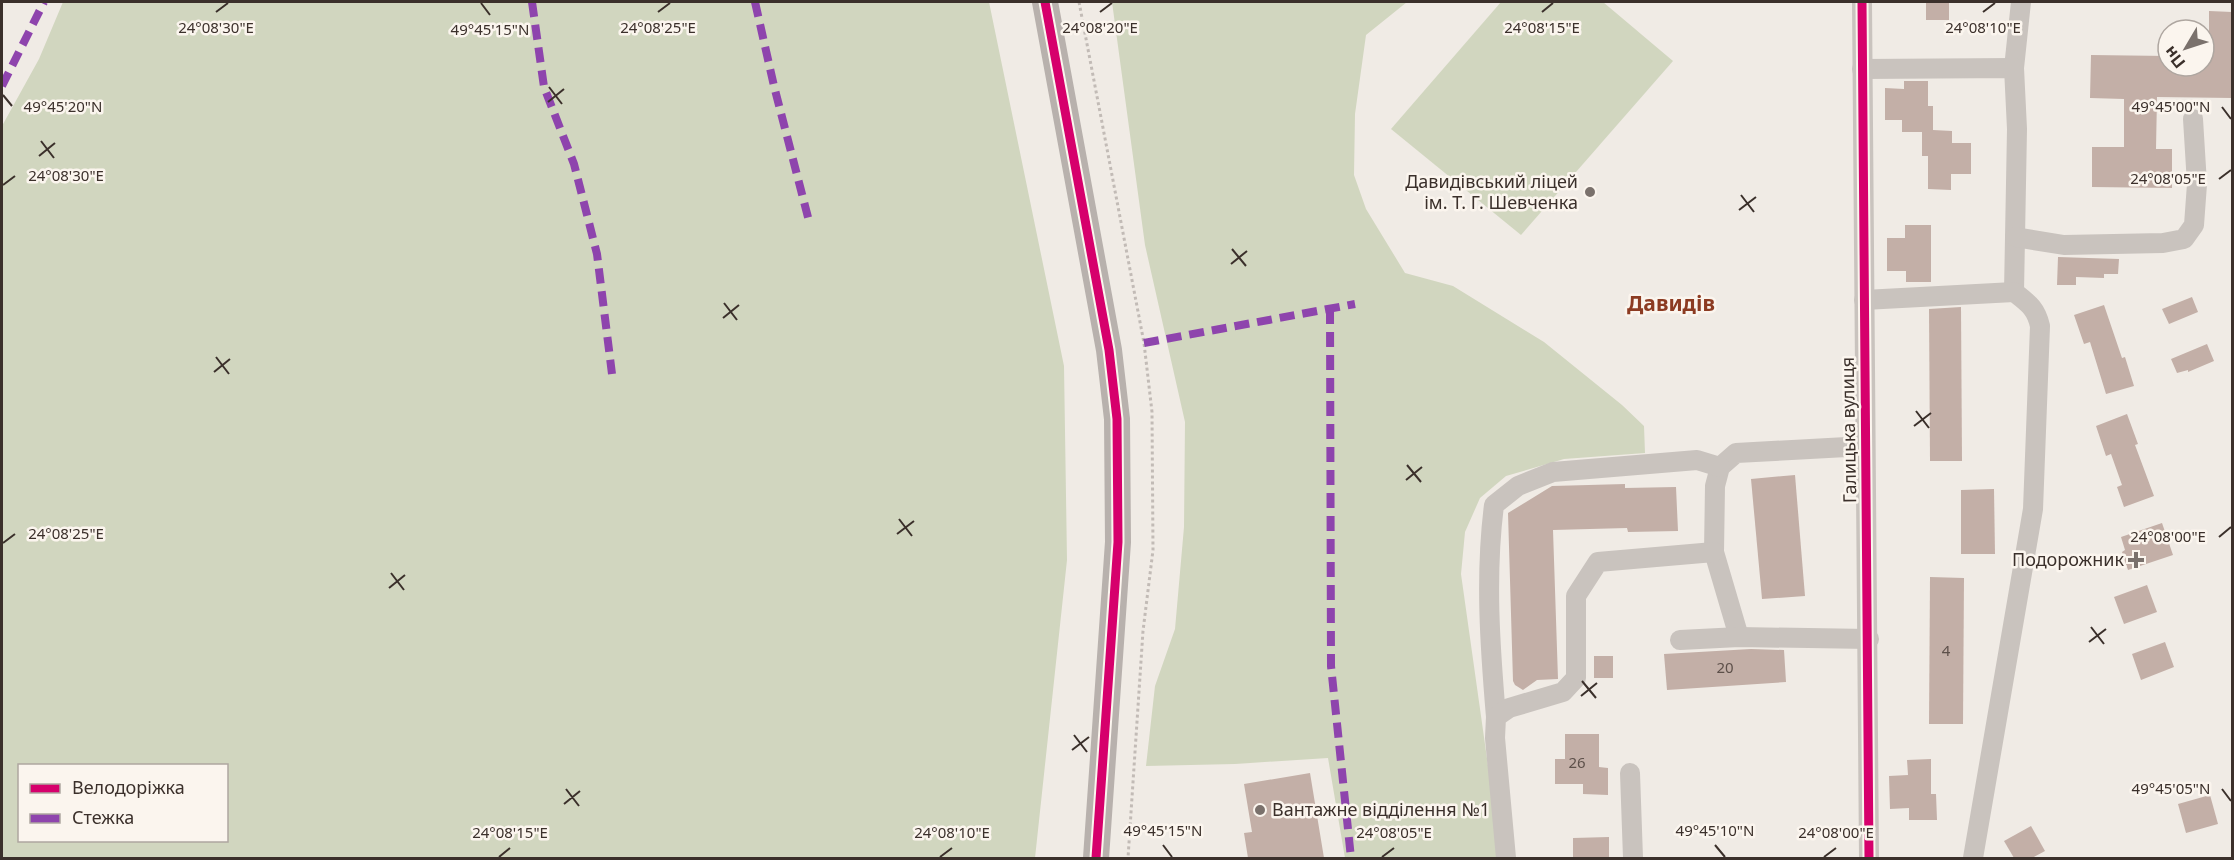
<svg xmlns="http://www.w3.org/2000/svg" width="2234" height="860" font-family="'Noto Sans',sans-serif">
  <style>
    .green { fill: #d1d6bf; fill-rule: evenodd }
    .building { fill: #c3afa7 }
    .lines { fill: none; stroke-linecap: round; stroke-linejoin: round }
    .path { stroke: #c2bbb6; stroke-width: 3; stroke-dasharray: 3 3; stroke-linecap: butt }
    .minor { stroke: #c9c3be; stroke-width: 20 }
    .major { stroke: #b8b1ad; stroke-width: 26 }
    .quiet { stroke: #8e44ad; stroke-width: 8; stroke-dasharray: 15 8; stroke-linecap: butt }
    .cycleway-casing { stroke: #fbf5ee; stroke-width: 13 }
    .cycleway { stroke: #d6006c; stroke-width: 9 }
    .ticks { fill: none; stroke: #3b302b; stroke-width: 2 }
    .poi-dot { fill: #7a716c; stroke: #fbf5ee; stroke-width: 2 }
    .labels { text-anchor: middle; stroke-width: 5; stroke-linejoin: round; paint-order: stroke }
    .number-label { font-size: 15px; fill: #5d504a }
    .poi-label { font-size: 18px; fill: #3b302b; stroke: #fbf5ee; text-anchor: end }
    .street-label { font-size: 18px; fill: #3b302b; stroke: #fbf5ee }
    .quarter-label { font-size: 21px; font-weight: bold; fill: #8c3b22; stroke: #fbf5ee }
    .ticks-label { font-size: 15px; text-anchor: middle; fill: #3b302b; stroke: #fbf5ee; stroke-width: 5; stroke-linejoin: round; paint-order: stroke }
  </style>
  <rect width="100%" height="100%" fill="#f0ebe5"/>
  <g class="green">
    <path d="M63 2H989L1064 366 1067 560 1035 858H2V126L39 59ZM20 766H226V840H20Z"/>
    <polygon points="1112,2 1407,2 1366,35 1355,114 1354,175 1366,209 1405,273 1453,286 1544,342 1622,405 1644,426 1645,453 1564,459 1506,476 1480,498 1465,532 1461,574 1492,794 1498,858 1345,858 1328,758 1235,764 1146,766 1155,686 1175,629 1184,527 1185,422 1145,245"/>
    <polygon points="1501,2 1603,2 1673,61 1521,235 1391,129"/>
  </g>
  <g class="building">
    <rect x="1926" y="2" width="23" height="18"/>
    <polygon points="2209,11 2232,12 2232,98 2157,97 2156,149 2172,149 2172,188 2092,187 2092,147 2124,147 2124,99 2090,98 2091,55 2168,56 2168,66 2204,66 2204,56 2209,56"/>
    <polygon points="1904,81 1928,81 1928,106 1933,106 1933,130 1952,131 1952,143 1971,143 1971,174 1951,174 1951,190 1928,189 1928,156 1922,156 1922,132 1902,132 1902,120 1885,120 1885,88 1904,89"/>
    <polygon points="1905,225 1931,225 1931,282 1906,282 1906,271 1887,271 1887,238 1905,238"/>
    <polygon points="2058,257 2119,259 2118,274 2104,274 2104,278 2076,277 2076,285 2057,285"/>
    <polygon points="2192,297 2198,312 2169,324 2162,309"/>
    <polygon points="2104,305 2122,358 2125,357 2134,386 2106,394 2090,342 2084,344 2074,315"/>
    <polygon points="1961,307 1962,461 1930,461 1929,309"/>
    <polygon points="2207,344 2214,361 2188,372 2188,370 2177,373 2171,359"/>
    <polygon points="2127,414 2138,444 2135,445 2154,496 2124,507 2117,487 2122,485 2111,454 2106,456 2096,426"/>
    <polygon points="1795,475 1805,596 1762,599 1751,479"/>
    <polygon points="1625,484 1625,488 1676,487 1678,531 1628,532 1627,528 1553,530 1558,679 1537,680 1523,690 1515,685 1513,681 1508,513 1552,486"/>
    <polygon points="1994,489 1995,554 1961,554 1961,490"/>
    <polygon points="2162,523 2173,555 2128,570 2122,552 2125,550 2121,537"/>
    <polygon points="1930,577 1964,578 1963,724 1929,724"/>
    <polygon points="2147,585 2157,612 2124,624 2114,597"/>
    <polygon points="2165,642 2174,667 2141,680 2132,654"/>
    <polygon points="1751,649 1784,650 1786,682 1667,690 1664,654"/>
    <rect x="1594" y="656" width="19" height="22"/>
    <polygon points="1565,734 1599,734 1599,767 1608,768 1608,795 1583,794 1583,784 1555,784 1555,759 1565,759"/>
    <polygon points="1931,759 1931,794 1936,794 1937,820 1909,820 1909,808 1890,809 1889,776 1908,775 1907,760"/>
    <polygon points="1310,773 1324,858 1248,858 1244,833 1252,832 1244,784"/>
    <polygon points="2210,795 2218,824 2186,833 2178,804"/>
    <polygon points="2031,826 2045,851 2032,858 2014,858 2004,841"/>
    <polygon points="1609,837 1609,858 1573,858 1573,838"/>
  </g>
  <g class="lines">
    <polyline class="path" points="1079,2 1144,343 1152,412 1153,550 1143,631 1128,858"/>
    <g class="minor">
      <polyline points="1862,2 1869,858"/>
      <polyline points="2014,68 2021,2"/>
      <polyline points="1862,69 2014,68 2017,129 2014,292"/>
      <polyline points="2015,237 2064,245 2163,243 2184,239 2194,225 2197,184 2193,119"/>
      <path d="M1864 300 2014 292C2028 303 2036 308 2040 326L2033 509 1973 858"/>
      <polyline points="1739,637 1714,552 1715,486 1720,467 1736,453 1865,446"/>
      <polyline points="1680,640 1739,637 1869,639"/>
      <path d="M1496 717C1490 646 1485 576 1494 505L1518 486 1553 472 1697 460 1720 467"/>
      <polyline points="1630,773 1633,858"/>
      <polyline points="1506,858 1495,738 1496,717 1509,708 1563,692 1576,678 1576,596 1598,562 1714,552"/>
    </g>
    <polyline class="major" points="1045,2 1109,350 1117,419 1118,542 1096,858"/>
    <g class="quiet">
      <polyline points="532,2 544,87 574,164 597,254 612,374"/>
      <polyline points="755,2 774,86 810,225"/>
      <polyline points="2,86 44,2"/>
      <polyline points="1330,309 1331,666 1351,858"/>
      <polyline points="1144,343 1355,304"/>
    </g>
    <g class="cycleway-casing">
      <g id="cycleway">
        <polyline points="1045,2 1109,350 1117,419 1118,542 1096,858"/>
        <polyline points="1862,2 1869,858"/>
      </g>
    </g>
    <use href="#cycleway" class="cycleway"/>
  </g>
  <path class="ticks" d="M481 3 490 15M216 12 228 3M658 12 670 3M1100 12 1112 3M1542 12 1553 3M1983 12 1995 3M549 87 562 104M3 95 12 106M548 102 564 89M2222 107 2231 119M41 141 54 158M39 156 55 143M2219 179 2231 170M3 185 15 176M1741 195 1754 212M1739 210 1756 197M1232 249 1246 266M1231 264 1247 251M724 303 737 320M723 318 739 305M216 357 229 374M214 372 230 359M1916 411 1929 428M1914 426 1931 413M1407 465 1421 482M1406 480 1422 467M899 519 912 536M897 534 914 521M2219 537 2231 527M3 543 15 534M391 573 404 590M389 588 405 575M2091 627 2104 644M2089 642 2106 629M1582 681 1596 698M1581 696 1597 683M1074 735 1087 752M1072 750 1089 737M566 789 579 806M2222 789 2231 801M564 804 580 791M1163 845 1172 857M1715 845 1725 857M499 857 510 848M940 857 952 848M1382 857 1394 848M1824 857 1836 848"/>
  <g class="poi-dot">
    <circle cx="1590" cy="192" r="6"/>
    <path d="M2133 551h6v6h6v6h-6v6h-6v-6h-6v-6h6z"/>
    <circle cx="1260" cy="810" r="6"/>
  </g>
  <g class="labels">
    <g class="number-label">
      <text x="1946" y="656">4</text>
      <text x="1725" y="673">20</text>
      <text x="1577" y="768">26</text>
    </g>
    <g class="poi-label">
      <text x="1578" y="188">Давидівський ліцей<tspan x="1578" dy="21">ім. Т. Г. Шевченка</tspan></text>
      <text x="2124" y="566">Подорожник</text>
      <text x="1272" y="816" text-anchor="start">Вантажне відділення №1</text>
    </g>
    <g class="street-label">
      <text transform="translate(1849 430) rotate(-91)" y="6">Галицька вулиця</text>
    </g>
    <g class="quarter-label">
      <text x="1671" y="311">Давидів</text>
    </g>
  </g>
  <g class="ticks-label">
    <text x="216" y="33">24°08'30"E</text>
    <text x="658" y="33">24°08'25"E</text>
    <text x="1100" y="33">24°08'20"E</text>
    <text x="1542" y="33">24°08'15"E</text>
    <text x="1983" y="33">24°08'10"E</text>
    <text x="490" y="35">49°45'15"N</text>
    <text x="63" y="112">49°45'20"N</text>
    <text x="2171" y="112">49°45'00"N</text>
    <text x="66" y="181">24°08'30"E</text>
    <text x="2168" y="184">24°08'05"E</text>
    <text x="66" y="539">24°08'25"E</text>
    <text x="2168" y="542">24°08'00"E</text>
    <text x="2171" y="794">49°45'05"N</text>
    <text x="1163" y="836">49°45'15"N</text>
    <text x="1715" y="836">49°45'10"N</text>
    <text x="510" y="838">24°08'15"E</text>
    <text x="952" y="838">24°08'10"E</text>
    <text x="1394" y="838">24°08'05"E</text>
    <text x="1836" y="838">24°08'00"E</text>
  </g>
  <rect width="2234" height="860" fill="none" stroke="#3b302b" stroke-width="6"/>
  <rect x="18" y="764" width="210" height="78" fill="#fbf5ee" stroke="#aea6a0" stroke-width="1.5"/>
  <rect x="30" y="784" width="30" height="9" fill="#d6006c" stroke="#aea6a0" stroke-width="1.5"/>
  <text x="72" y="794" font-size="18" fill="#3b302b">Велодоріжка</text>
  <rect x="30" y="814" width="30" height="9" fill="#8e44ad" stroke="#aea6a0" stroke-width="1.5"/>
  <text x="72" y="824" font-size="18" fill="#3b302b">Стежка</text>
  <g transform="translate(2186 48) rotate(231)"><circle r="28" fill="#fbf5ee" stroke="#aea6a0" stroke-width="1.5"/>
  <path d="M0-4.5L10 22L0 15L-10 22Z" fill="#7a716c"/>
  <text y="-9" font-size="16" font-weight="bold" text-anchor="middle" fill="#3b302b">Пн</text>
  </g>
</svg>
